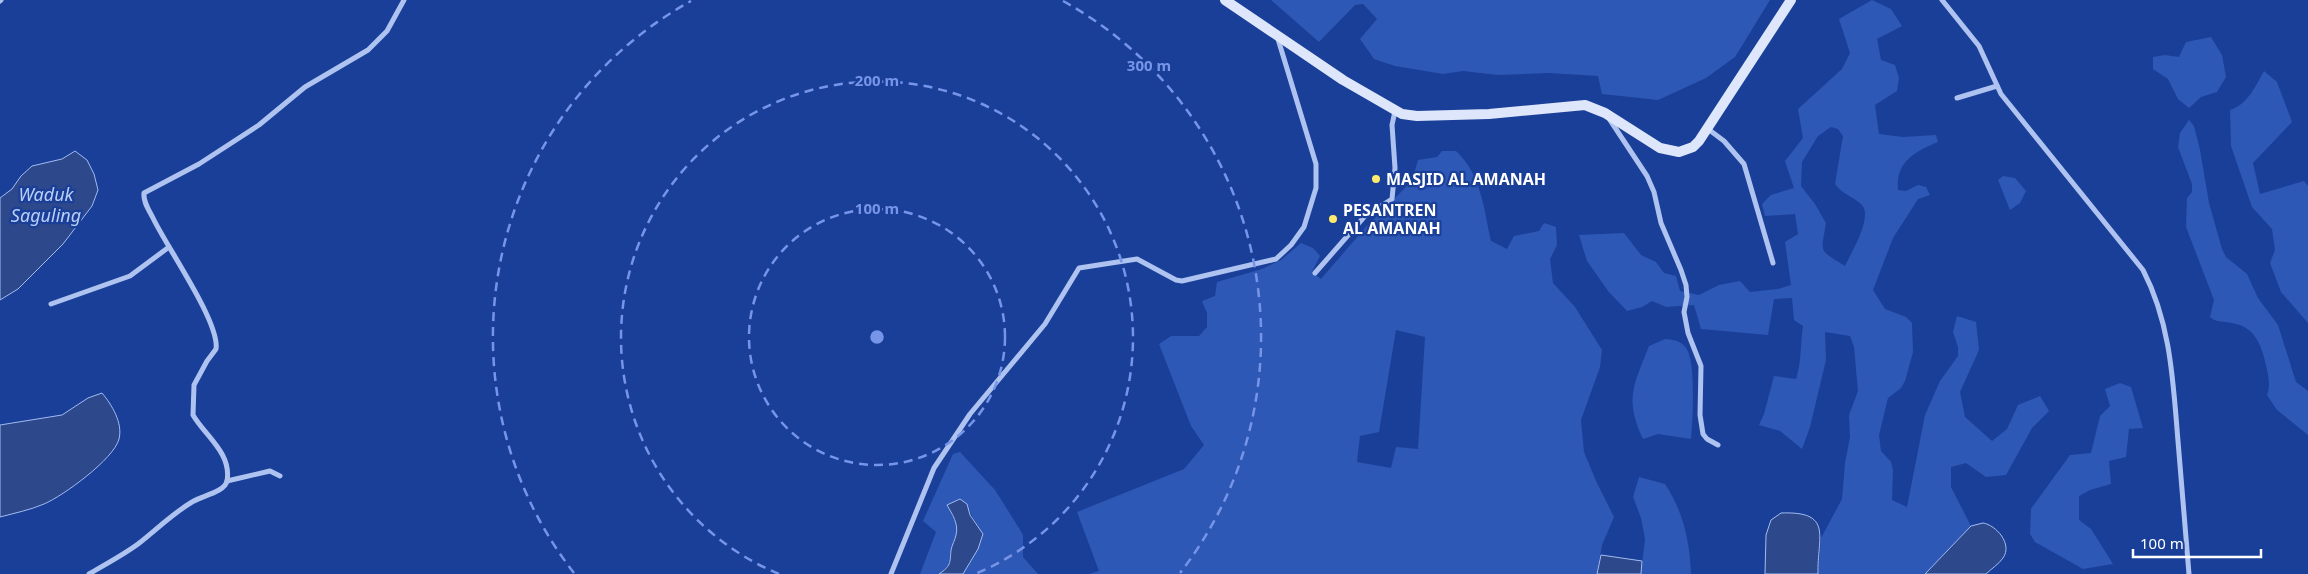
<svg xmlns="http://www.w3.org/2000/svg" width="2308" height="574" font-family="'Noto Sans',sans-serif">
  <style>
    .green { fill: #2e58b5; fill-rule: evenodd }
    .water { fill: #2d488b; stroke: #a2bcf2 }
    .lines { fill: none; stroke-linecap: round; stroke-linejoin: round }
    .street { stroke: #afc3f0; stroke-width: 5 }
    .secondary { stroke: #dde6fb; stroke-width: 10 }
    .ring { fill: none; stroke: #7795e8; stroke-width: 2.5; stroke-dasharray: 9 6 }
    .poi-dot { fill: #ffea6e; stroke: #1a3f98; stroke-width: 2 }
    .labels { text-anchor: middle; stroke-width: 4.5; stroke-linejoin: round; paint-order: stroke }
    .poi-label { font-size: 16px; font-weight: bold; fill: #fff; stroke: #1a3f98; text-anchor: start }
    .water-label { font-size: 18px; font-style: italic; fill: #bbcef7; stroke: #1a3f98 }
    .centre { fill: #7795e8; stroke: #1a3f98; stroke-width: 2.5 }
    .ring-label { font-size: 15px; text-anchor: middle; font-weight: bold; fill: #7795e8; stroke: #1a3f98; stroke-width: 4.5; stroke-linejoin: round; paint-order: stroke }
  </style>
  <rect width="100%" height="100%" fill="#1a3f98"/>
  <g class="green">
    <polygon points="1271,0 1770,0 1735,57 1706,78 1658,100 1602,94 1598,76 1549,73 1498,75 1463,71 1443,74 1395,66 1374,59 1360,39 1377,19 1363,4 1355,5 1319,42"/>
    <path d="M1872 0 1891 9 1902 26 1877 39 1881 60 1895 65 1899 78 1897 91 1875 105 1879 134 1903 137 1936 135 1938 142C1916 151 1895 162 1898 190L1906 191 1918 185 1926 187 1930 195 1918 199 1893 238 1873 290 1885 309 1906 317 1912 323 1913 352 1905 381 1901 388 1888 398 1879 435 1881 451 1891 462 1893 470 1892 500 1907 507 1925 415 1940 381 1958 356V347L1953 332 1957 316 1976 322 1979 350 1960 392 1965 417 1992 441 2007 429 2018 405 2040 396 2049 411 2032 428 2006 475 1986 477 1966 463 1951 467V487L1971 526 1925 574H1818L1821 538 1842 499 1845 463 1850 437 1849 415 1858 391 1854 347 1850 336 1825 332 1826 360 1810 427 1802 449 1780 431 1759 425 1764 414 1774 376 1796 379C1802 361 1800 344 1803 326L1794 320 1792 298 1774 299 1768 335 1701 329 1694 305 1666 307 1652 301 1642 307 1627 311 1608 291 1587 261 1579 235 1624 233 1641 255 1656 262 1664 273 1676 276 1680 291 1699 295 1719 285 1740 281 1750 292 1778 289 1791 285 1785 242 1798 234 1795 214 1765 216 1762 204 1771 195 1794 188 1785 161 1803 138 1798 109 1842 69 1850 53 1839 19ZM1831 127 1838 129 1843 136 1835 184C1842 194 1854 197 1862 205 1873 217 1851 253 1845 266 1818 249 1821 254 1826 223L1815 204 1801 186 1802 162 1818 136Z"/>
    <polygon points="2211,37 2222,55 2226,77 2217,92 2201,97 2189,108 2178,99 2168,79 2153,69 2153,57 2165,55 2179,57 2186,42"/>
    <path d="M2264 71 2277 82 2292 122 2253 163 2260 194 2304 181 2308 186V323L2281 292 2270 263 2275 250 2272 229 2252 207 2231 146 2230 110C2248 104 2255 87 2264 71Z"/>
    <path d="M2189 120 2194 126 2200 150 2209 203 2222 249 2226 257 2247 274 2258 298 2278 325 2296 382 2308 391V435L2277 410 2267 395C2271 384 2268 375 2266 365 2261 344 2255 327 2232 323 2223 321 2217 323 2210 317L2214 300 2186 227 2187 198 2192 192V184L2178 147 2180 133Z"/>
    <path d="M1442 151H1456C1481 174 1484 209 1491 241L1507 249 1514 236 1539 231 1544 223 1556 227 1557 245 1550 259 1553 283 1575 307 1602 350 1600 367 1581 420 1584 452 1596 481 1614 517 1602 545 1597 574H1089L1099 571 1077 512 1184 469 1204 445 1191 426 1159 344 1171 336H1199L1207 327V313L1202 301 1215 296 1217 282 1262 269 1281 260 1301 243 1313 248 1320 256 1312 272 1321 279 1365 228 1412 181 1418 160 1437 157ZM1396 330 1425 337 1418 449 1396 447 1391 468 1357 462 1360 436 1379 432Z"/>
    <polygon points="2003,176 2015,178 2026,191 2020,203 2010,210 1998,180"/>
    <path d="M1665 339C1674 340 1680 340 1686 348 1696 361 1693 421 1691 439L1658 434 1643 439C1624 398 1634 385 1649 346Z"/>
    <polygon points="2120,383 2131,387 2143,428 2129,429 2126,457 2109,461 2111,484 2090,490 2079,496 2079,520 2091,529 2113,564 2083,569 2035,542 2030,534 2031,509 2070,455 2091,453 2100,416 2110,406 2105,389"/>
    <path d="M960 452 995 490 1019 528 1023 535V557L1038 574H963C970 561 988 541 978 526 973 518 970 513 967 504L947 505 956 524 957 532 951 550 952 559 949 566 939 574H920L936 532 923 521 953 454Z"/>
    <path d="M1639 477 1665 484C1683 511 1690 542 1691 574H1641L1645 539 1641 518 1633 497Z"/>
  </g>
  <g class="water">
    <polygon points="75,151 87,160 94,174 98,190 92,206 63,244 18,289 0,300 0,198 12,189 21,176 32,166 62,159"/>
    <path d="M102 393C112 405 123 423 119 439 114 459 63 496 44 504 30 510 15 513 0 517V425L62 415 88 398Z"/>
    <path d="M960 499 967 504 970 515 983 534 978 549 963 574H939C951 566 950 563 951 550 952 545 955 540 956 535 959 524 952 514 947 505Z"/>
    <path d="M1781 513C1834 511 1817 537 1818 574H1765L1766 535 1771 520Z"/>
    <path d="M1983 523C1996 525 2013 544 2003 558 1999 564 1991 569 1986 574H1925L1971 526Z"/>
    <polygon points="1601,555 1642,561 1641,574 1597,574"/>
  </g>
  <g class="lines">
    <g class="street">
      <path d="M1942 0 1979 46 2001 94 2143 270C2171 324 2173 382 2178 441 2182 485 2185 530 2189 574"/>
      <polyline points="0,1 1,0"/>
      <polyline points="1957,98 1997,86"/>
      <polyline points="1610,120 1647,176 1654,192 1661,223 1681,270 1686,285 1687,297 1684,312 1688,333 1701,366 1700,415 1703,434 1707,439 1718,445"/>
      <polyline points="1708,129 1724,141 1744,164 1773,263"/>
      <polyline points="1315,273 1365,216 1392,199 1395,168 1392,125 1395,111"/>
      <polyline points="51,304 130,276 169,247"/>
      <polyline points="227,481 270,471 280,476"/>
      <path d="M89 574C106 564 123 555 138 544 156 530 172 514 192 502 201 496 225 492 227 481 232 453 205 436 193 415L194 385 207 361 216 349C220 322 166 246 153 218 149 210 143 202 144 193L199 164 259 125 305 87 368 50 387 31 404 0"/>
      <polyline points="891,574 934,468 970,414 1045,324 1079,268 1137,259 1176,280 1182,281 1276,259 1291,245 1304,227 1316,188 1316,164 1278,39"/>
    </g>
    <polyline class="secondary" points="1225,0 1343,80 1402,114 1417,116 1489,114 1585,105 1605,113 1660,148 1679,152 1693,147 1699,141 1791,0"/>
  </g>
  <g class="ring">
    <circle cx="877" cy="337" r="128"/>
    <path d="M779 574A256 256 0 1 1 975 574"/>
    <path d="M574 573A384 384 0 0 1 691 1M1063 1A384 384 0 0 1 1180 573"/>
  </g>
  <g class="poi-dot">
    <circle cx="1376" cy="179" r="5"/>
    <circle cx="1333" cy="219" r="5"/>
  </g>
  <g class="labels">
    <g class="poi-label">
      <text x="1386" y="185">MASJID AL AMANAH</text>
      <text x="1343" y="216">PESANTREN<tspan x="1343" dy="18">AL AMANAH</tspan></text>
    </g>
    <g class="water-label">
      <text x="46" y="201">Waduk<tspan x="46" dy="21">Saguling</tspan></text>
    </g>
  </g>
  <circle cx="877" cy="337" r="8" class="centre"/>
  <g class="ring-label">
    <text x="1149" y="71">300 m</text>
    <text x="877" y="86">200 m</text>
    <text x="877" y="214">100 m</text>
  </g>
  <path d="M2133 549v8h128v-8" fill="none" stroke="#ffffff" stroke-width="2.5"/>
  <text x="2140" y="549" font-size="15" fill="#ffffff" stroke="#1a3f98" stroke-width="4" paint-order="stroke">100 m</text>
</svg>
